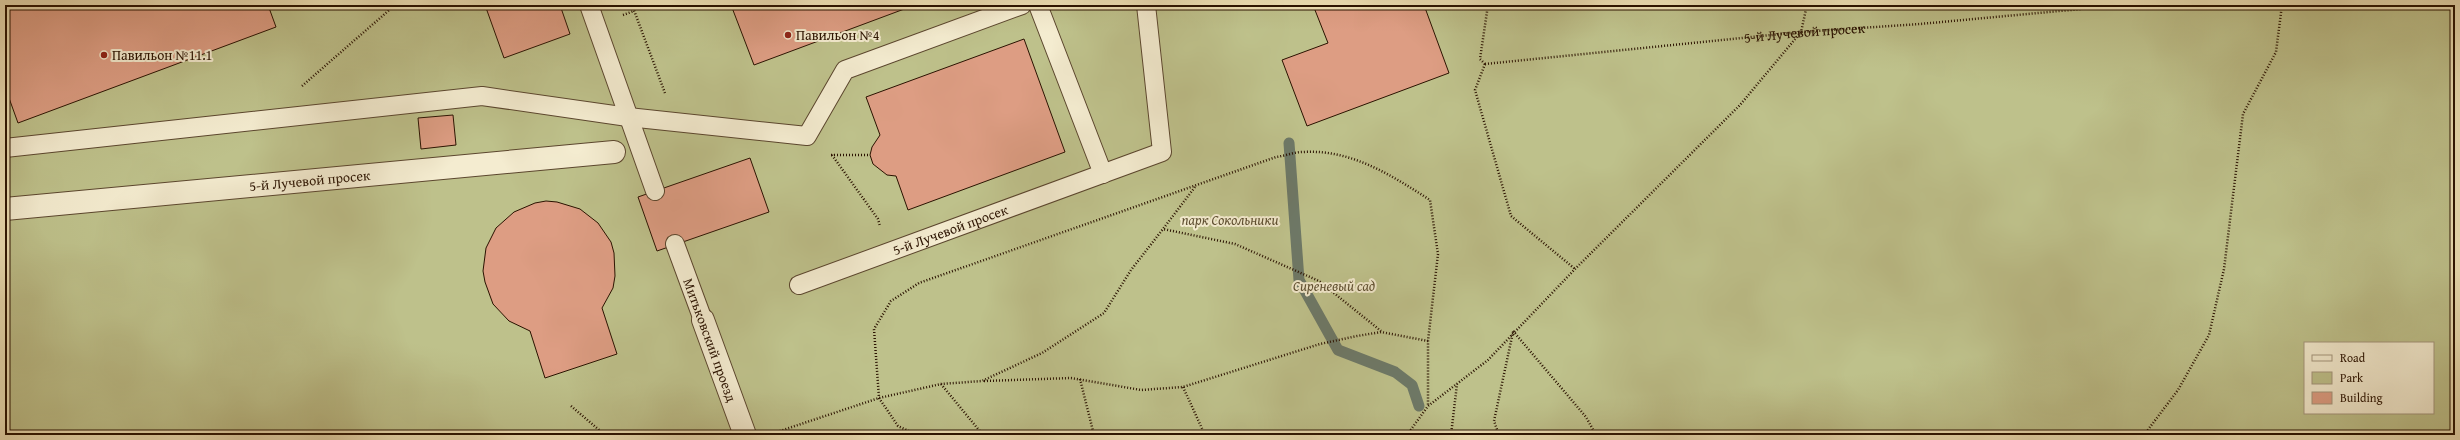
<svg xmlns="http://www.w3.org/2000/svg" width="2460" height="440" font-family="'Gentium Book Plus',serif">
  <style>
    .green { fill: #bec18b; stroke: #746a46; fill-rule: evenodd }
    .lines { fill: none; stroke-linecap: round; stroke-linejoin: round }
    .stream { stroke: #6d7968; stroke-width: 11 }
    .building { fill: #dd9d83; stroke: #2a1200 }
    .lane-casing { stroke: #5b462e; stroke-width: 20 }
    .street-casing { stroke: #5b462e; stroke-width: 24 }
    .path { stroke: #2a1200; stroke-width: 2.5; stroke-dasharray: 1 2; stroke-linecap: butt }
    .lane { stroke: #f4ecd0; stroke-width: 18 }
    .street { stroke: #f4ecd0; stroke-width: 22 }
    .poi-dot { fill: #8f2418; stroke: #f4ecd0; stroke-width: 1.5 }
    .labels { text-anchor: middle; stroke-width: 4; stroke-linejoin: round; paint-order: stroke }
    .street-label { font-size: 14px; fill: #2a1200; stroke: #f4ecd0 }
    .poi-label { font-size: 14px; fill: #2a1200; stroke: #f4ecd0; text-anchor: start }
    .park-label { font-size: 14px; font-style: italic; fill: #5e4f31; stroke: #f4ecd0 }
  </style>
  <rect width="100%" height="100%" fill="#eee1b6"/>
  <filter id="stains"><feTurbulence type="fractalNoise" baseFrequency=".005" numOctaves="4"/><feColorMatrix values="0 0 0 0 .2 0 0 0 0 .09 0 0 0 0 .02 0 0 0 .5 -.17"/></filter>
  <radialGradient id="worn" r=".72"><stop offset=".6" stop-color="#630" stop-opacity="0"/><stop offset="1" stop-color="#630" stop-opacity=".3"/></radialGradient>
  <path class="green" d="M5 5H2455V435H5ZM2305 343H2433V413H2305Z"/>
  <g class="lines">
    <polyline class="stream" points="1289,143 1299,280 1338,350 1395,372 1412,385 1419,406"/>
  </g>
  <g class="building">
    <polygon points="5,5 268,5 276,27 18,123 9,98 5,99"/>
    <polygon points="485,5 560,5 570,34 504,58"/>
    <polygon points="731,5 915,5 754,65"/>
    <polygon points="1313,5 1424,5 1449,73 1307,126 1282,60 1328,43"/>
    <polygon points="1024,39 1065,152 908,210 896,176 887,175 873,164 870,155 872,147 880,135 866,97"/>
    <polygon points="453,115 456,145 421,149 418,118"/>
    <polygon points="750,158 769,212 657,251 638,197"/>
    <polygon points="546,201 557,202 580,209 598,223 611,242 614,253 615,276 613,288 602,308 617,354 545,378 530,331 509,321 493,304 485,282 483,271 486,248 496,228 514,212 535,203"/>
  </g>
  <g class="lines">
    <g class="lane-casing">
      <g id="lane">
        <polyline points="589,5 655,191"/>
        <polyline points="1038,5 1103,174"/>
        <polyline points="5,148 482,96 628,117 807,136 845,70 1022,5"/>
        <polyline points="675,244 703,320"/>
        <path id="s2" d="M799 285 1162 152 1146 5"/>
      </g>
    </g>
    <g class="street-casing">
      <g id="street">
        <path id="s3" d="M5 209 614 152"/>
        <polyline points="703,320 745,435"/>
      </g>
    </g>
    <g class="path">
      <polyline points="632,5 665,93"/>
      <polyline points="623,15 634,11"/>
      <path id="s1" d="M1485 64 1801 32 1920 24 2124 5"/>
      <polyline points="1485,64 1475,90 1511,216 1575,269"/>
      <polyline points="1485,64 1480,59 1488,5"/>
      <polyline points="302,86 395,5"/>
      <polyline points="831,155 870,155"/>
      <polyline points="832,155 878,219 880,226"/>
      <polyline points="1195,187 1163,229 1235,244 1319,281 1381,331"/>
      <polyline points="1513,331 1586,417 1596,435"/>
      <polyline points="1080,379 1094,435"/>
      <polyline points="984,381 1071,378 1141,390 1183,387 1320,344 1357,336 1381,332 1428,341"/>
      <polyline points="941,384 983,435"/>
      <polyline points="1183,387 1205,435"/>
      <polyline points="571,406 605,435"/>
      <polyline points="2148,431 2161,435"/>
      <polyline points="774,433 879,398 941,384 982,381 1042,353 1104,313 1131,270 1163,229"/>
      <path d="M917 435 898 426 879 398 874 329 891 301 919 283 1276 157C1285 156 1294 152 1303 152 1351 149 1391 175 1430 200L1438 254 1428 341V406"/>
      <polyline points="1407,435 1428,406 1488,360 1575,269 1740,105 1801,32 1807,5"/>
      <polyline points="1451,435 1457,384"/>
      <polyline points="1499,435 1494,421 1513,332"/>
      <polyline points="2144,435 2178,390 2209,335 2224,269 2243,114 2276,52 2282,5"/>
    </g>
    <use href="#lane" class="lane"/>
    <use href="#street" class="street"/>
  </g>
  <g class="poi-dot">
    <circle cx="788" cy="35" r="4"/>
    <circle cx="104" cy="55" r="4"/>
  </g>
  <g class="labels">
    <g class="street-label">
      <text dy="5" stroke="none"><textPath href="#s1" startOffset="321">5-й Лучевой просек</textPath></text>
      <text dy="5" stroke="none"><textPath href="#s3" startOffset="306">5-й Лучевой просек</textPath></text>
      <text dy="5" stroke="none"><textPath href="#s2" startOffset="161">5-й Лучевой просек</textPath></text>
      <text transform="translate(710 340) rotate(70)" y="5">Митьковский проезд</text>
    </g>
    <g class="poi-label">
      <text x="796" y="40">Павильон №4</text>
      <text x="112" y="60">Павильон №11.1</text>
    </g>
    <g class="park-label">
      <text x="1230" y="225">парк Сокольники</text>
      <text x="1334" y="291">Сиреневый сад</text>
    </g>
  </g>
  <rect width="2460" height="440" fill="none" stroke="#eee1b6" stroke-width="20"/>
  <rect x="6" y="6" width="2448" height="428" fill="none" stroke="#2a1200" stroke-width="2"/>
  <rect x="10" y="10" width="2440" height="420" fill="none" stroke="#2a1200"/>
  <rect x="2304" y="342" width="130" height="72" fill="#f4ecd0" stroke="#a3957d"/>
  <rect x="2312" y="355" width="20" height="6" fill="#f4ecd0" stroke="#a3957d"/>
  <text x="2340" y="362" font-size="12" fill="#2a1200">Road</text>
  <rect x="2312" y="372" width="20" height="12" fill="#bec18b" stroke="#a3957d"/>
  <text x="2340" y="382" font-size="12" fill="#2a1200">Park</text>
  <rect x="2312" y="392" width="20" height="12" fill="#dd9d83" stroke="#a3957d"/>
  <text x="2340" y="402" font-size="12" fill="#2a1200">Building</text>
  <rect width="100%" height="100%" filter="url(#stains)"/>
  <rect width="100%" height="100%" fill="url(#worn)"/>
</svg>
